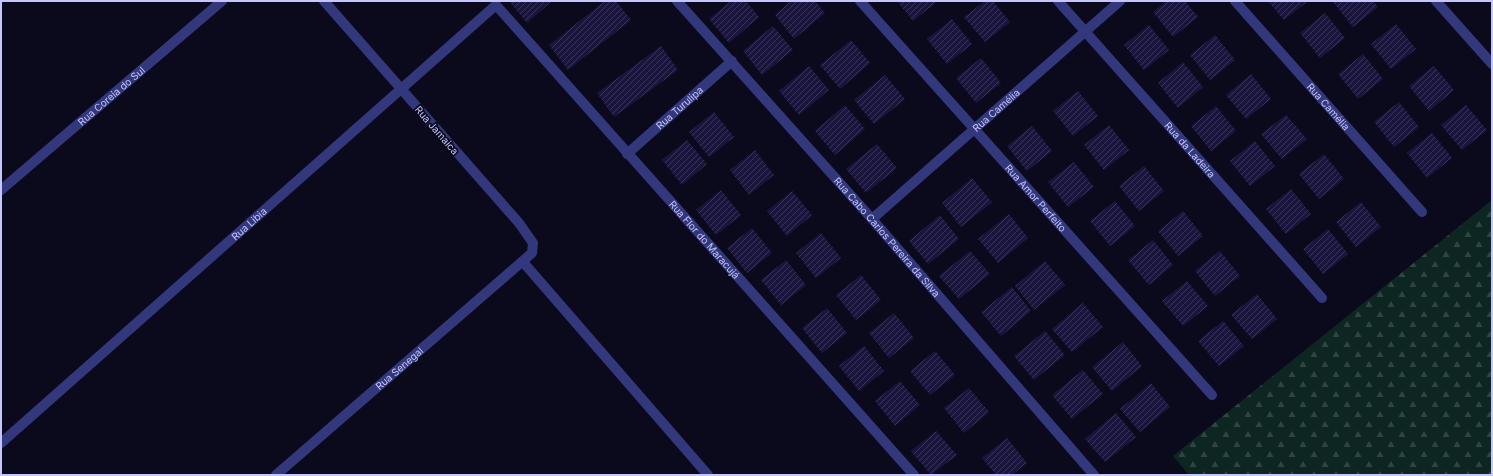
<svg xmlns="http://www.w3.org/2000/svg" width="1493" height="476" font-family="Inter,sans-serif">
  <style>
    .forest { fill: url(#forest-firs) }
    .building { fill: url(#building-hatch) }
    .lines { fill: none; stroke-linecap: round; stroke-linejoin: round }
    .street { stroke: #33387d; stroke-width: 10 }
    .labels { text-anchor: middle; stroke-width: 3.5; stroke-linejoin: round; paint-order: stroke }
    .street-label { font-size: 10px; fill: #c5c5ff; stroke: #0b0a1c }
  </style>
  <defs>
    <pattern id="forest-firs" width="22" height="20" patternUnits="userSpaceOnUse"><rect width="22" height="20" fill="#0d2622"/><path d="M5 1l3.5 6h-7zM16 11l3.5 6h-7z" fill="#2f4443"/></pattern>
    <pattern id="building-hatch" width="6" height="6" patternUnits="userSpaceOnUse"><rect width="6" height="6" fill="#19153d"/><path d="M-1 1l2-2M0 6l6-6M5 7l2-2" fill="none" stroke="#39365a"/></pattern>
  </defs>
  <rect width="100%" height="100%" fill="#0b0a1c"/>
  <polygon class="forest" points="1492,200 1492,475 1189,475 1173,456"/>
  <g class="building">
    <polygon points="509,1 552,1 527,23"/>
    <polygon points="605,1 616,1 631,20 568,70 549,45"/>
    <polygon points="731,1 746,1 759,17 729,43 709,19"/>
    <polygon points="791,1 815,1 825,13 794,39 775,15"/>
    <polygon points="897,1 938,1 913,21"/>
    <polygon points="985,1 993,1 1010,22 985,42 964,17"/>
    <polygon points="1167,1 1185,1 1198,17 1173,37 1153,12"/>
    <polygon points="1268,1 1308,1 1284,20"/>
    <polygon points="1335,1 1373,1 1378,7 1353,27 1333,2"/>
    <polygon points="1325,13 1345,38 1320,58 1300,33"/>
    <polygon points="952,19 972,44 947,64 927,39"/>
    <polygon points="1396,24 1416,49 1391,69 1371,44"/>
    <polygon points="1149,25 1169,50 1144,70 1124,45"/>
    <polygon points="773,26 793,50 762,75 743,51"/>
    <polygon points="1215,35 1235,60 1210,80 1190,55"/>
    <polygon points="851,40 870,63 840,89 820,65"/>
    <polygon points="661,46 678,70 614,117 597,93"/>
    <polygon points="1363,54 1383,79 1358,99 1338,74"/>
    <polygon points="981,58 1001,83 976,103 956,78"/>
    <polygon points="1183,62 1203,87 1178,108 1158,83"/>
    <polygon points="809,66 829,90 799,115 779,91"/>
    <polygon points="1434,66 1454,90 1429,111 1409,86"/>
    <polygon points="1251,74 1271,99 1246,119 1226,95"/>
    <polygon points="885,75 905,99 874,124 854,100"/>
    <polygon points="1078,91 1098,116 1073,136 1053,111"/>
    <polygon points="1399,102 1419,127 1394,147 1374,122"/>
    <polygon points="845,105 865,129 835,155 815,131"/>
    <polygon points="1466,105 1487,130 1462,150 1441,125"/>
    <polygon points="1216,106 1236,131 1211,151 1191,126"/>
    <polygon points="714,112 734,137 709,157 689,132"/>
    <polygon points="1286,115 1307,139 1282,159 1261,134"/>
    <polygon points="1109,125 1129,150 1104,170 1084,145"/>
    <polygon points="1032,126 1052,151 1027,171 1007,146"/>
    <polygon points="1432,133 1452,158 1427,178 1407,153"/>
    <polygon points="687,140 707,164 682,185 662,160"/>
    <polygon points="1255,141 1275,166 1250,186 1230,161"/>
    <polygon points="877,144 897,168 866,193 846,169"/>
    <polygon points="755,150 774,175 749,195 730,170"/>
    <polygon points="1324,154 1344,179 1319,199 1299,174"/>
    <polygon points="1074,162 1094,187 1068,207 1048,182"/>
    <polygon points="1144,166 1164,191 1139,211 1119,186"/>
    <polygon points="972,178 992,202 961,227 942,203"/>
    <polygon points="1291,189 1311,214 1286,234 1266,209"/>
    <polygon points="721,190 741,215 716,235 696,210"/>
    <polygon points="792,191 812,215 787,236 767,211"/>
    <polygon points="1115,201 1135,226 1110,246 1090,221"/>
    <polygon points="1361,202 1381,227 1356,247 1336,222"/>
    <polygon points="1183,211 1203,236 1178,256 1158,231"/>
    <polygon points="1009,214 1028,238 998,263 978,239"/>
    <polygon points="940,215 959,239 928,264 909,241"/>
    <polygon points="752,228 772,253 747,273 727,248"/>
    <polygon points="1328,229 1348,254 1323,274 1303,249"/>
    <polygon points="821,233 841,258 816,278 796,253"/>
    <polygon points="1153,240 1173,265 1149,285 1128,260"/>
    <polygon points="970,251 990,274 959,299 939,276"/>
    <polygon points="1220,251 1240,276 1215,296 1195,271"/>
    <polygon points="786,260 806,285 781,305 761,280"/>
    <polygon points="1045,261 1065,285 1034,310 1015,286"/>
    <polygon points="861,275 881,300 856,320 836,295"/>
    <polygon points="1187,281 1208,306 1183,326 1162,301"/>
    <polygon points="1012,287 1031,311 1001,336 981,312"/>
    <polygon points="1257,294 1277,319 1252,339 1231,315"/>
    <polygon points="1083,303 1103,327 1072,352 1052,329"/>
    <polygon points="827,308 847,333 822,353 802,328"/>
    <polygon points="894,313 914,338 889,358 869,333"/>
    <polygon points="1223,321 1244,346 1219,366 1198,341"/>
    <polygon points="1045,331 1065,355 1034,380 1014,356"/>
    <polygon points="1123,342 1142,366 1112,391 1092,367"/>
    <polygon points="864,346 884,371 859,391 839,366"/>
    <polygon points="935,351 955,375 930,395 910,371"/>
    <polygon points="1083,370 1103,394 1072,419 1052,395"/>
    <polygon points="900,381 920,405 895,426 875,401"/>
    <polygon points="1151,383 1170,407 1140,432 1120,409"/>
    <polygon points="969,388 989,412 964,433 944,408"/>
    <polygon points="1116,413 1136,437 1105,462 1085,439"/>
    <polygon points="936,431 957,455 931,475 911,451"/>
    <polygon points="1007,438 1027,463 1012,475 996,475 982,458"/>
  </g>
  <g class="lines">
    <g class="street">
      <path id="s1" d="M677 1 872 219 1094 475"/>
      <path id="s2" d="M860 1 1212 395"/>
      <path id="s3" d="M1058 1 1322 298"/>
      <path id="s4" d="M1235 1 1422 212"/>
      <polyline points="1436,1 1492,64"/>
      <path id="s5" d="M627 154 732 61"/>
      <path id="s6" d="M1 190 222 1"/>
      <path id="s7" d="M872 219 1120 1"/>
      <polyline points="523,262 708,475"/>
      <path id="s8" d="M1 443 496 5 914 475"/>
      <path id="s9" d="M276 475 532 253 533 243 519 223 324 1"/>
    </g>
  </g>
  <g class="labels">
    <g class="street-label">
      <text dy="4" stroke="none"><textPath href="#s6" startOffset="145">Rua Coreia do Sul</textPath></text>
      <text dy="4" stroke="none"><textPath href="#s5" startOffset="70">Rua Turulipa</textPath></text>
      <text dy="4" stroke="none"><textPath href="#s4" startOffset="141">Rua Camélia</textPath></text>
      <text dy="4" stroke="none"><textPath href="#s7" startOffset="165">Rua Camélia</textPath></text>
      <text transform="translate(437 130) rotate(49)" y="4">Rua Jamaica</text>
      <text dy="4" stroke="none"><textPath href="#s3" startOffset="199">Rua da Ladeira</textPath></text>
      <text dy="4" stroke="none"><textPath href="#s2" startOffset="264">Rua Amor Perfeito</textPath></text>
      <text dy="4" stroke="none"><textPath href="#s8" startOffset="331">Rua Libia</textPath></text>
      <text dy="4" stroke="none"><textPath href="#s1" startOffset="316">Rua Cabo Carlos Pereira da Silva</textPath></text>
      <text dy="4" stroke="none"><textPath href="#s8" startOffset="975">Rua Flor do Maracujá</textPath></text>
      <text dy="4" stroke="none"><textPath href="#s9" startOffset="163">Rua Senegal</textPath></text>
    </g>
  </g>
  <rect width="1493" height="476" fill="none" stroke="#c5c5ff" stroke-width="4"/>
</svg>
